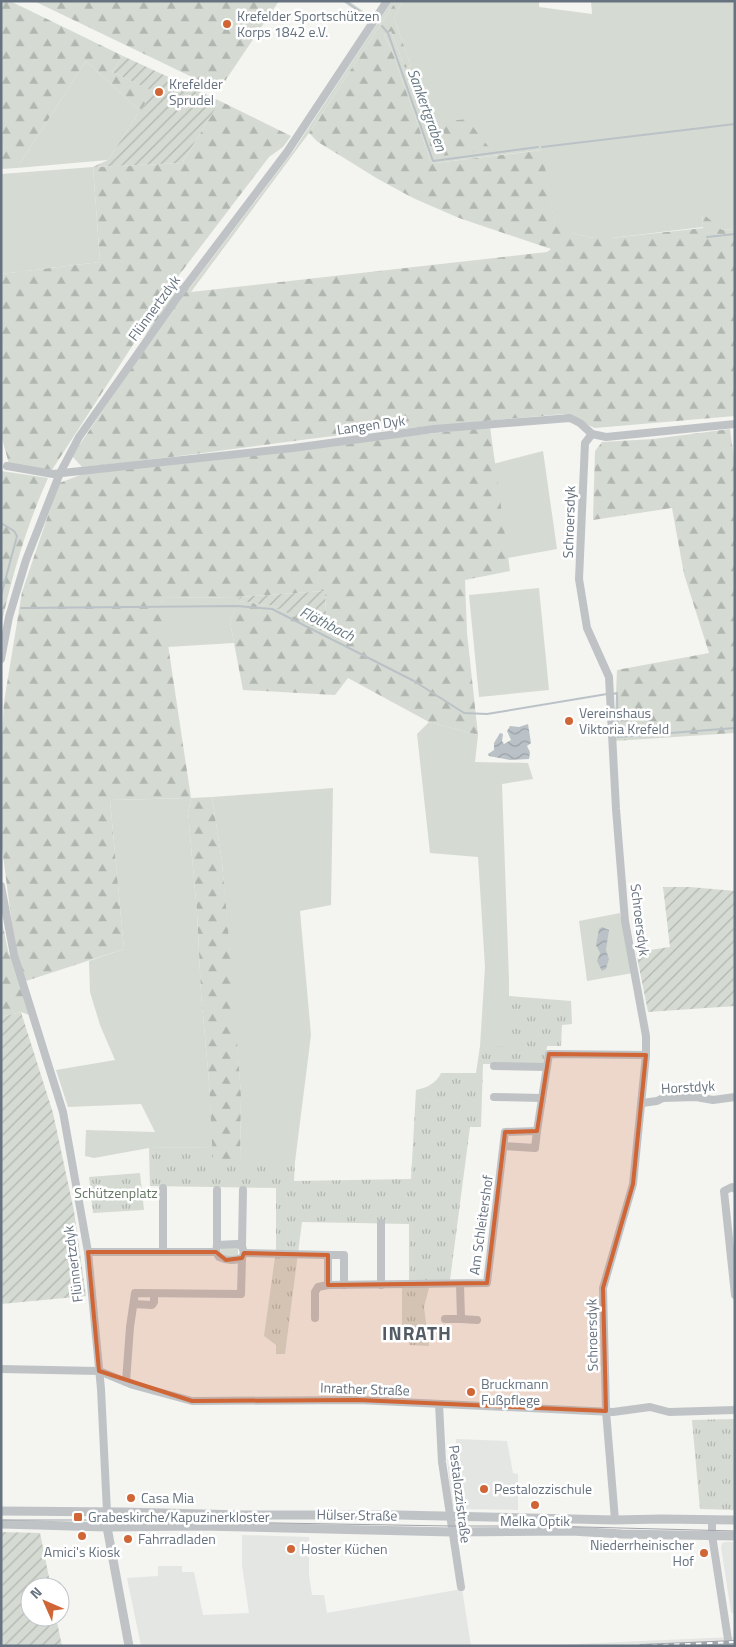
<svg xmlns="http://www.w3.org/2000/svg" width="736" height="1647" font-family="'Titillium Web',sans-serif">
  <style>
    .built { fill: #e4e6e4 }
    .grass { fill: #d5dbd2 }
    .forest { fill: url(#forest-firs) }
    .park { fill: url(#park-tufts) }
    .garden { fill: url(#garden-furrows) }
    .water { fill: url(#water-waves) }
    .lines { fill: none; stroke-linecap: round; stroke-linejoin: round }
    .stream { stroke: #bac2c7; stroke-width: 2 }
    .minor { stroke: #c0c3c6; stroke-width: 8 }
    .tertiary { stroke: #c0c3c6; stroke-width: 9 }
    .tram { stroke: #a1a5aa; stroke-width: 1 }
    .rail-casing { stroke: #a1a5aa; stroke-width: 4 }
    .rail { stroke: #fff; stroke-width: 2; stroke-dasharray: 5.5; stroke-linecap: butt }
    .marked { fill: #d06535; fill-opacity: 0.2; stroke: #d06535; stroke-width: 4; stroke-linejoin: round }
    .poi-dot { fill: #d06535; stroke: #fff; stroke-width: 2 }
    .labels { text-anchor: middle; stroke-width: 5; stroke-linejoin: round; paint-order: stroke }
    .poi-label { font-size: 14px; fill: #66727f; stroke: #fff; text-anchor: start }
    .street-label { font-size: 14px; fill: #66727f; stroke: #fff }
    .park-label { font-size: 14px; fill: #677764; stroke: #fff }
    .water-label { font-size: 15px; font-style: italic; fill: #677983; stroke: #fff }
    .district-label { font-size: 19px; font-weight: bold; letter-spacing: 1px; fill: #535c65; stroke: #fff }
  </style>
  <defs>
    <pattern id="forest-firs" width="22" height="20" patternUnits="userSpaceOnUse" patternTransform="scale(1.25)"><rect width="22" height="20" fill="#d5dbd2"/><path d="M5 1l3.5 6h-7zM16 11l3.5 6h-7z" fill="#b1b6b0"/></pattern>
    <pattern id="park-tufts" width="24" height="20" patternUnits="userSpaceOnUse" patternTransform="scale(1.25)"><rect width="24" height="20" fill="#d5dbd2"/><path d="M3 7l-1-3M5 7V3M7 7l1-3M15 17l-1-3M17 17v-4M19 17l1-3" fill="none" stroke="#b1b6b0"/></pattern>
    <pattern id="garden-furrows" width="10" height="10" patternUnits="userSpaceOnUse" patternTransform="scale(1.25)"><rect width="10" height="10" fill="#d5dbd2"/><path d="M-1 1l2-2M0 10L10 0M9 11l2-2" fill="none" stroke="#b1b6b0"/></pattern>
    <pattern id="water-waves" width="16" height="10" patternUnits="userSpaceOnUse" patternTransform="scale(1.25)"><rect width="16" height="10" fill="#bac2c7"/><path d="M0 5q4-4 8 0t8 0" fill="none" stroke="#9ba2a7"/></pattern>
  </defs>
  <rect width="100%" height="100%" fill="#f4f4f1"/>
  <g class="built">
    <polygon points="456,1439 507,1441 513,1473 518,1474 518,1510 456,1509 452,1505 447,1459 456,1458"/>
    <polygon points="242,1535 309,1537 309,1575 312,1595 324,1595 327,1613 462,1589 471,1646 141,1646 127,1578 158,1576 158,1566 182,1566 182,1572 194,1572 203,1615 249,1613 242,1565"/>
    <polygon points="726,1542 735,1542 735,1615 731,1612 721,1547 722,1543"/>
    <polygon points="735,1637 735,1646 535,1646 642,1641"/>
  </g>
  <g class="grass">
    <polygon points="342,1 349,1 370,16 368,19"/>
    <polygon points="392,1 396,1 309,133 191,292 189,289 294,150"/>
    <polygon points="403,1 539,1 539,7 592,14 591,1 735,1 735,229 722,230 702,214 703,227 611,238 594,238 576,234 555,226 541,150 435,163 431,162 392,51 384,35 391,31 405,68 411,66 394,18"/>
    <polygon points="86,61 140,111 108,160 17,168"/>
    <polygon points="93,167 100,262 1,274 1,174"/>
    <polygon points="543,451 557,549 502,559 489,465"/>
    <polygon points="539,588 549,690 479,697 469,595"/>
    <polygon points="240,597 230,622 234,643 167,647 161,598"/>
    <polygon points="429,722 478,735 475,762 528,763 533,779 502,784 509,980 509,1046 480,1046 485,967 478,857 430,853 417,734"/>
    <polygon points="333,788 331,905 300,911 311,1035 295,1162 240,1162 241,1096 235,1021 222,862 212,797"/>
    <polygon points="191,798 188,813 197,912 201,992 209,1082 213,1147 149,1148 94,1158 85,1156 86,1130 155,1132 141,1104 68,1107 56,1070 115,1060 100,1025 90,992 89,961 124,949 110,800"/>
    <polygon points="620,913 633,973 587,981 579,921"/>
    <polygon points="221,1247 236,1247 238,1248 238,1258 220,1257"/>
  </g>
  <g class="forest">
    <polygon points="1,1 10,1 123,56 112,72 154,91 140,111 86,61 17,168 1,169"/>
    <polygon points="34,1 279,1 219,90"/>
    <path d="M396 1H403L394 18 411 66 405 68 391 31 384 35 392 51 431 162 435 163 542 150 555 225 576 234 594 238H611L703 228 702 213 722 230 735 229V416L595 428 564 414C495 420 426 426 357 433 265 444 174 458 82 467L72 456 124 379 169 289 52 470 9 464 1 435V274L100 262 93 167 182 163 220 101 291 136 283 147 269 157 173 283 189 289 191 292 547 252 551 249 459 218 413 198 378 179 318 142 309 133Z"/>
    <polygon points="467,119 491,150 434,157 423,124"/>
    <polygon points="490,427 510,571 465,580 467,633 478,735 429,722 348,678 335,695 243,690 230,622 238,601 274,606 327,633 325,591 240,597 161,598 191,798 212,797 222,862 232,974 241,1096 240,1162 213,1162 209,1082 201,992 197,912 188,813 191,798 110,800 124,949 23,982 16,956 1,840 1,755 4,702 22,592 59,483 83,474 158,464"/>
    <polygon points="730,429 735,465 735,733 614,741 617,670 709,653 684,574 672,508 593,520 595,451 602,442 653,439"/>
    <path d="M1 471 48 478C27 525 12 575 1 626Z"/>
    <polygon points="1,917 9,955 14,955 29,1015 21,1012 1,1017"/>
  </g>
  <g class="park">
    <path d="M509 996 571 1001 572 1024 562 1025 561 1046H547L545 1064H483L481 1127H470L450 1280 429 1288 424 1307 429 1346 409 1345 410 1329 402 1328V1289L409 1280V1224L302 1222 285 1354H276V1345L264 1336 276 1250V1188L150 1186 149 1148 213 1147V1162H295L294 1181 411 1179 416 1090C426 1088 437 1083 441 1073H476L480 1046H509Z"/>
    <polygon points="140,1173 144,1210 93,1213 89,1177"/>
    <polygon points="735,1419 735,1510 700,1509 692,1420"/>
  </g>
  <g class="garden">
    <polygon points="123,56 220,101 182,163 93,167 108,160 153,91 112,72"/>
    <polygon points="325,591 327,634 274,606 238,601 240,597"/>
    <polygon points="663,887 690,887 735,891 735,1006 648,1012 636,952 670,947"/>
    <polygon points="21,1012 53,1113 74,1211 86,1296 1,1304 1,1017"/>
    <polygon points="1,1532 40,1533 51,1587 30,1587 30,1617 56,1617 62,1646 1,1646"/>
  </g>
  <g class="water">
    <polygon points="528,724 531,743 527,746 530,752 529,759 510,760 489,756 488,754 494,750 494,743 500,733 503,734 502,741 504,744 511,740 507,731 510,726 519,727"/>
    <polygon points="602,927 609,930 606,950 609,959 606,969 602,971 597,961 600,953 596,945 599,929"/>
  </g>
  <g class="lines">
    <g class="stream">
      <polyline points="345,1 368,17"/>
      <polyline points="382,26 388,33 433,161 538,147"/>
      <polyline points="542,147 735,124"/>
      <polyline points="707,237 735,234"/>
      <polyline points="1,523 14,531 17,536 1,596"/>
      <polyline points="21,608 237,606 272,609 414,681 464,713 487,714 607,694"/>
      <polyline points="613,694 617,693 618,737 735,728"/>
    </g>
    <g class="minor">
      <polyline points="592,434 585,443 579,579 587,628 609,677 616,809 625,921 646,1036 646,1055 633,1184 603,1288 606,1411 615,1520"/>
      <polyline points="7,466 53,474 293,448 434,429 570,418 580,423 592,434 606,437 735,424"/>
      <polyline points="1,659 9,617 26,560 60,473 79,437 179,295 287,152 387,1"/>
      <polyline points="1,886 14,955 63,1112 88,1252 101,1389 107,1512"/>
      <polyline points="494,1066 546,1067"/>
      <polyline points="494,1097 542,1098"/>
      <polyline points="642,1103 657,1101 663,1098 696,1097 713,1100 735,1097"/>
      <polyline points="537,1131 549,1054 646,1055"/>
      <polyline points="735,1189 732,1187 724,1191 735,1295"/>
      <polyline points="217,1190 217,1245"/>
      <polyline points="381,1223 381,1285"/>
      <polyline points="242,1246 243,1190"/>
      <path d="M88 1252H216L219 1257C227 1261 234 1261 242 1258L244 1253 242 1246 237 1244 217 1245 216 1252"/>
      <polyline points="163,1252 163,1188"/>
      <polyline points="244,1253 328,1255 328,1285 318,1287 315,1292 315,1318"/>
      <polyline points="328,1255 344,1255 344,1285"/>
      <polyline points="328,1285 487,1283 505,1132 537,1131 535,1148 504,1146"/>
      <polyline points="134,1304 152,1305 154,1302 154,1294"/>
      <polyline points="445,1319 461,1319 460,1284"/>
      <polyline points="461,1319 477,1320"/>
      <polyline points="1,1369 99,1371 133,1385 192,1401 358,1400 613,1412 650,1407 669,1412 735,1410"/>
      <polyline points="126,1382 130,1327 135,1293 241,1294 242,1258"/>
      <polyline points="439,1404 442,1462 461,1587"/>
      <polyline points="712,1520 712,1535 729,1646"/>
    </g>
    <g class="tertiary">
      <polyline points="1,1511 124,1512 242,1515 398,1515 615,1520 661,1519 735,1520"/>
      <polyline points="107,1512 107,1527 129,1646"/>
      <polyline points="1,1524 107,1527 201,1526 452,1532 571,1531 622,1534 735,1536"/>
    </g>
    <polyline class="tram" points="1,1520 103,1520 451,1526 545,1526 735,1531"/>
    <g class="rail-casing">
      <polyline id="rail" points="641,1646 735,1642"/>
    </g>
    <use href="#rail" class="rail"/>
  </g>
  <path class="marked" d="M549 1054 646 1055 633 1184 603 1288 606 1411 358 1400 192 1401 99 1371 88 1252H216L226 1260 242 1258 244 1253 328 1255V1285L487 1283 505 1132 537 1131Z"/>
  <g class="poi-dot">
    <circle cx="227" cy="24" r="5"/>
    <circle cx="159" cy="92" r="5"/>
    <circle cx="569" cy="721" r="5"/>
    <circle cx="471" cy="1392" r="5"/>
    <circle cx="484" cy="1489" r="5"/>
    <circle cx="131" cy="1498" r="5"/>
    <circle cx="535" cy="1505" r="5"/>
    <rect x="73" y="1512" width="10" height="10" rx="2.5"/>
    <circle cx="82" cy="1536" r="5"/>
    <circle cx="128" cy="1539" r="5"/>
    <circle cx="291" cy="1549" r="5"/>
    <circle cx="704" cy="1553" r="5"/>
  </g>
  <g class="labels">
    <g class="poi-label">
      <text x="237" y="21">Krefelder Sportschützen<tspan x="237" dy="16">Korps 1842 e.V.</tspan></text>
      <text x="169" y="89">Krefelder<tspan x="169" dy="16">Sprudel</tspan></text>
      <text x="579" y="718">Vereinshaus<tspan x="579" dy="16">Viktoria Krefeld</tspan></text>
      <text x="481" y="1389">Bruckmann<tspan x="481" dy="16">Fußpflege</tspan></text>
      <text x="494" y="1494">Pestalozzischule</text>
      <text x="141" y="1503">Casa Mia</text>
      <text x="88" y="1522">Grabeskirche/Kapuzinerkloster</text>
      <text x="535" y="1526" text-anchor="middle">Melka Optik</text>
      <text x="138" y="1544">Fahrradladen</text>
      <text x="694" y="1550" text-anchor="end">Niederrheinischer<tspan x="694" dy="16">Hof</tspan></text>
      <text x="301" y="1554">Hoster Küchen</text>
      <text x="82" y="1557" text-anchor="middle">Amici's Kiosk</text>
    </g>
    <g class="street-label">
      <text transform="translate(154 308) rotate(-54)" y="5">Flünnertzdyk</text>
      <text transform="translate(371 425) rotate(-8)" y="5">Langen Dyk</text>
      <text transform="translate(569 522) rotate(-88)" y="5">Schroersdyk</text>
      <text transform="translate(640 920) rotate(83)" y="5">Schroersdyk</text>
      <text transform="translate(688 1087) rotate(-3)" y="5">Horstdyk</text>
      <text transform="translate(481 1225) rotate(-82)" y="5">Am Schleitershof</text>
      <text transform="translate(73 1264) rotate(-97)" y="5">Flünnertzdyk</text>
      <text transform="translate(592 1335) rotate(-91)" y="5">Schroersdyk</text>
      <text transform="translate(365 1389) rotate(2)" y="5">Inrather Straße</text>
      <text transform="translate(460 1494) rotate(83)" y="5">Pestalozzistraße</text>
      <text transform="translate(357 1515) rotate(1)" y="5">Hülser Straße</text>
    </g>
    <g class="park-label">
      <text x="116" y="1198">Schützenplatz</text>
    </g>
    <g class="water-label">
      <text transform="translate(427 110) rotate(70)" y="5">Sankertgraben</text>
      <text transform="translate(327 624) rotate(27)" y="5">Flöthbach</text>
    </g>
    <g class="district-label">
      <text x="417" y="1340">INRATH</text>
    </g>
  </g>
  <rect width="736" height="1647" fill="none" stroke="#66727f" stroke-width="5"/>
  <g transform="translate(45 1602) rotate(315)"><circle r="24" fill="#ffffff" stroke="#c2c7cc"/>
  <path d="M0-4L9 19L0 12L-9 19Z" fill="#d06535"/>
  <text y="-8" font-size="14" font-weight="bold" text-anchor="middle" fill="#66727f">N</text>
  </g>
</svg>
